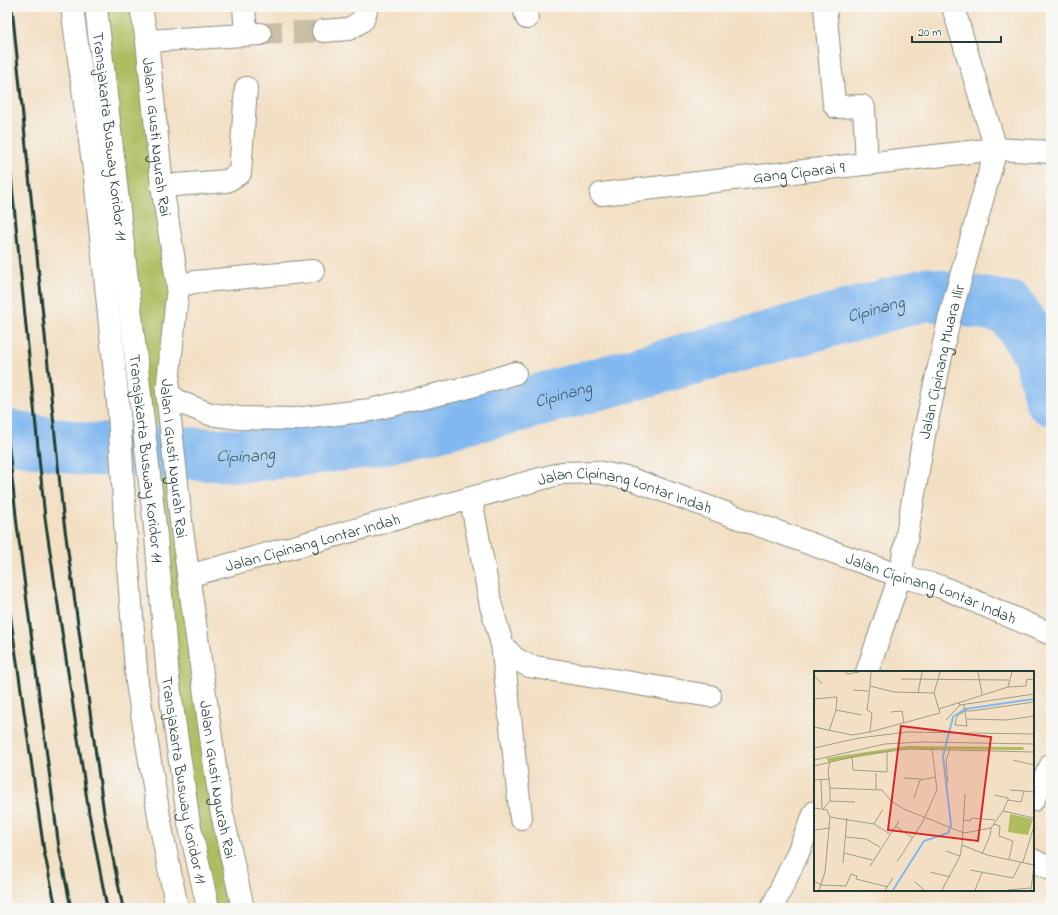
<svg xmlns="http://www.w3.org/2000/svg" width="1058" height="915" font-family="'Indie Flower',sans-serif">
  <style>
    .green { fill: #afbd60; stroke: #677d4a }
    .lines { fill: none; stroke-linecap: round; stroke-linejoin: round }
    .river { stroke: #81b8f0; stroke-width: 53 }
    .minor-tunnel { stroke: #c9bfa6; stroke-width: 22; stroke-dasharray: 22 11; stroke-linecap: butt }
    .minor-casing { stroke: #898e7c; stroke-width: 24 }
    .major-casing { stroke: #898e7c; stroke-width: 24 }
    .minor { stroke: #fff; stroke-width: 22 }
    .major { stroke: #fff; stroke-width: 22 }
    .rail { stroke: #1f3d34; stroke-width: 3 }
    .labels { text-anchor: middle; stroke-width: 4; stroke-linejoin: round; paint-order: stroke }
    .street-label { font-size: 16px; fill: #1f3d34; stroke: #f6f6f2 }
    .water-label { font-size: 17px; font-style: italic; fill: #385c63; stroke: #f6f6f2 }
    .inset-river { fill: none; stroke: #81b8f0; stroke-width: 2 }
    .inset-road { fill: none; stroke: #9e9e8a; stroke-width: 1 }
    .view { fill: #d62828; fill-opacity: 0.15; stroke: #d62828; stroke-width: 2 }
    .inset-edge { fill: none; stroke: #1f3d34; stroke-width: 2 }
  </style>
  <rect width="100%" height="100%" fill="#f6f6f2"/>
  <filter id="ink" filterUnits="userSpaceOnUse"><feTurbulence type="fractalNoise" baseFrequency=".025" numOctaves="2"/><feDisplacementMap in="SourceGraphic" scale="8" xChannelSelector="R" yChannelSelector="G"/><feConvolveMatrix kernelMatrix="1 2 1 2 8 2 1 2 1" color-interpolation-filters="sRGB"/></filter>
  <filter id="wash" filterUnits="userSpaceOnUse"><feTurbulence type="fractalNoise" baseFrequency=".012" numOctaves="4" result="noise"/><feDisplacementMap in="SourceGraphic" scale="16" xChannelSelector="R" yChannelSelector="G"/><feGaussianBlur stdDeviation="0.9" result="paint"/><feColorMatrix in="noise" values="0 0 0 0 0 0 0 0 0 0 0 0 0 0 0 0 0 1.4 0 .05"/><feComposite in="paint" operator="in"/></filter>
  <g filter="url(#wash)">
    <rect width="100%" height="100%" fill="#f3dfc3"/>
    <polygon class="green" points="96,7 141,7 178,286 167,392 243,908 208,908 189,823"/>
    <g class="lines">
      <path class="river" id="s1" d="M7 436 84 449 247 456 366 442 521 405 928 294 1010 308 1039 352 1051 399"/>
    </g>
  </g>
  <g filter="url(#ink)">
    <g class="lines">
      <polyline class="minor-tunnel" points="260,34 323,31"/>
      <g class="minor-casing">
        <g id="minor">
          <path id="s2" d="M96 7 156 536 168 678 189 823 208 908"/>
          <polyline points="244,7 246,34"/>
          <polyline points="524,7 527,18"/>
          <polyline points="825,7 834,104 836,107 862,106 864,108 867,164"/>
          <polyline points="323,31 349,29 363,20 367,7"/>
          <polyline points="147,41 260,34"/>
          <polyline points="162,186 227,181 240,173 246,88"/>
          <path id="s3" d="M601 194 996 149 1051 152"/>
          <polyline points="178,286 194,282 313,271"/>
          <polyline points="167,392 179,402 210,414 239,418 295,419 370,410 465,388 515,373"/>
          <polyline points="471,499 491,606 502,644 514,658 529,666 710,696"/>
          <path id="s4" d="M188 576 562 473 597 472 631 479 900 576 942 587 1051 634"/>
          <polyline points="502,644 521,818"/>
          <path id="s5" d="M867 672 900 576 924 435 949 320 996 149 953 7"/>
          <polyline points="1033,800 1051,765"/>
          <polyline points="1033,860 1051,869"/>
          <polyline points="772,908 797,855 815,812"/>
        </g>
      </g>
      <g class="major-casing">
        <g id="major">
          <polyline points="72,7 95,178 119,413 126,538 137,683 160,822 177,908"/>
          <path id="s6" d="M141 7 147 41 162 186 178 286 167 392 182 530 221 809 243 908"/>
        </g>
      </g>
      <use href="#minor" class="minor"/>
      <use href="#major" class="major"/>
      <g class="rail">
        <polyline points="12,7 63,515 104,813 123,908"/>
        <polyline points="7,135 45,518 89,813 107,908"/>
        <polyline points="7,430 17,525 59,848 71,908"/>
        <polyline points="7,592 44,851 56,908"/>
      </g>
    </g>
  </g>
  <g class="labels">
    <g class="street-label">
      <text dy="6" stroke="none"><textPath href="#s2" startOffset="130">Transjakarta Busway Koridor 11</textPath></text>
      <text dy="6" stroke="none"><textPath href="#s6" startOffset="131">Jalan I Gusti Ngurah Rai</textPath></text>
      <text dy="6" stroke="none"><textPath href="#s3" startOffset="199">Gang Ciparai 9</textPath></text>
      <text dy="6" stroke="none"><textPath href="#s5" startOffset="320">Jalan Cipinang Muara Ilir</textPath></text>
      <text dy="6" stroke="none"><textPath href="#s2" startOffset="454">Transjakarta Busway Koridor 11</textPath></text>
      <text dy="6" stroke="none"><textPath href="#s6" startOffset="455">Jalan I Gusti Ngurah Rai</textPath></text>
      <text dy="6" stroke="none"><textPath href="#s4" startOffset="453">Jalan Cipinang Lontar Indah</textPath></text>
      <text dy="6" stroke="none"><textPath href="#s4" startOffset="129">Jalan Cipinang Lontar Indah</textPath></text>
      <text dy="6" stroke="none"><textPath href="#s4" startOffset="777">Jalan Cipinang Lontar Indah</textPath></text>
      <text dy="6" stroke="none"><textPath href="#s6" startOffset="779">Jalan I Gusti Ngurah Rai</textPath></text>
      <text dy="6" stroke="none"><textPath href="#s2" startOffset="778">Transjakarta Busway Koridor 11</textPath></text>
    </g>
    <g class="water-label">
      <text dy="6" stroke="none"><textPath href="#s1" startOffset="888">Cipinang</textPath></text>
      <text dy="6" stroke="none"><textPath href="#s1" startOffset="564">Cipinang</textPath></text>
      <text dy="6" stroke="none"><textPath href="#s1" startOffset="240">Cipinang</textPath></text>
    </g>
  </g>
  <g transform="translate(814 671)">
    <rect width="220" height="220" fill="#f3dfc3"/>
    <path d="M93 75 210 76 209 79 94 78 14 91 13 87ZM196 143 219 148 214 164 194 161Z" fill="#afbd60"/>
    <path class="inset-river" d="M79 219 110 170 134 162 137 154 129 85 139 46 151 38 220 28"/>
    <path class="inset-road" d="M31 1 34 3 45 1M164 1 168 23M0 4 8 13M87 8 195 9M56 15 53 39 58 42 56 61M194 16 212 15 213 8 220 9M39 19 54 20M104 22 108 1M120 22 126 1M0 28 23 26 22 39 15 60M145 31 146 34 220 23M150 34 151 40H157L220 31M125 38 194 16 198 1M22 39 48 44M151 40 153 55 141 54 143 45ZM77 41 88 40 90 52M153 48 193 49 220 45M132 49 146 34M0 56 38 64 56 61 126 42 120 22 80 21 56 15 57 1M0 77 45 67 93 61 220 63M38 85 39 99 73 101V80M0 89 71 73 108 71 220 73M199 89 220 94M16 91 14 100 16 117 68 119 78 131 90 138 150 162 177 157 189 140 220 147M0 95 51 83 94 78 220 81M90 107 107 108M0 109 16 108M7 109 8 137M134 112 132 90 136 78M16 117V130M62 118V102M196 119 210 120M180 124 194 127V129M100 127 106 109 122 106M194 129 207 131 210 120 220 121M0 137 13 139 16 146 11 201 5 219M9 138 16 130 41 131M189 140 194 129M16 146 60 153 76 163M150 149 156 150 157 147 181 149M60 153 69 138M179 153 186 155 185 165 199 170 195 188M81 155 99 167M0 159 16 157M32 166 52 168 66 176M148 174 173 184 220 194M132 180 146 185M30 182 58 189M168 183 176 165 177 157M83 191 108 152 123 119 118 77M209 191 220 155M29 192 33 147M56 195 85 150M156 199 199 207 207 191M116 201 136 206M0 210 7 214 32 215 37 203 43 205 42 208 74 216M100 210 110 219M71 219 79 207M128 219 146 185 148 174 151 123M161 219 168 202M193 219 217 217M217 219 220 194"/>
    <path class="view" d="M87 55 177 66 164 170 74 159Z"/>
    <rect width="220" height="220" class="inset-edge"/>
  </g>
  <rect width="1058" height="915" fill="none" stroke="#f6f6f2" stroke-width="24"/>
  <path d="M912 36v6h89v-6" fill="none" stroke="#1f3d34" stroke-width="2"/>
  <text x="918" y="36" font-size="12" fill="#1f3d34" stroke="#f6f6f2" stroke-width="3" paint-order="stroke">20 m</text>
</svg>
